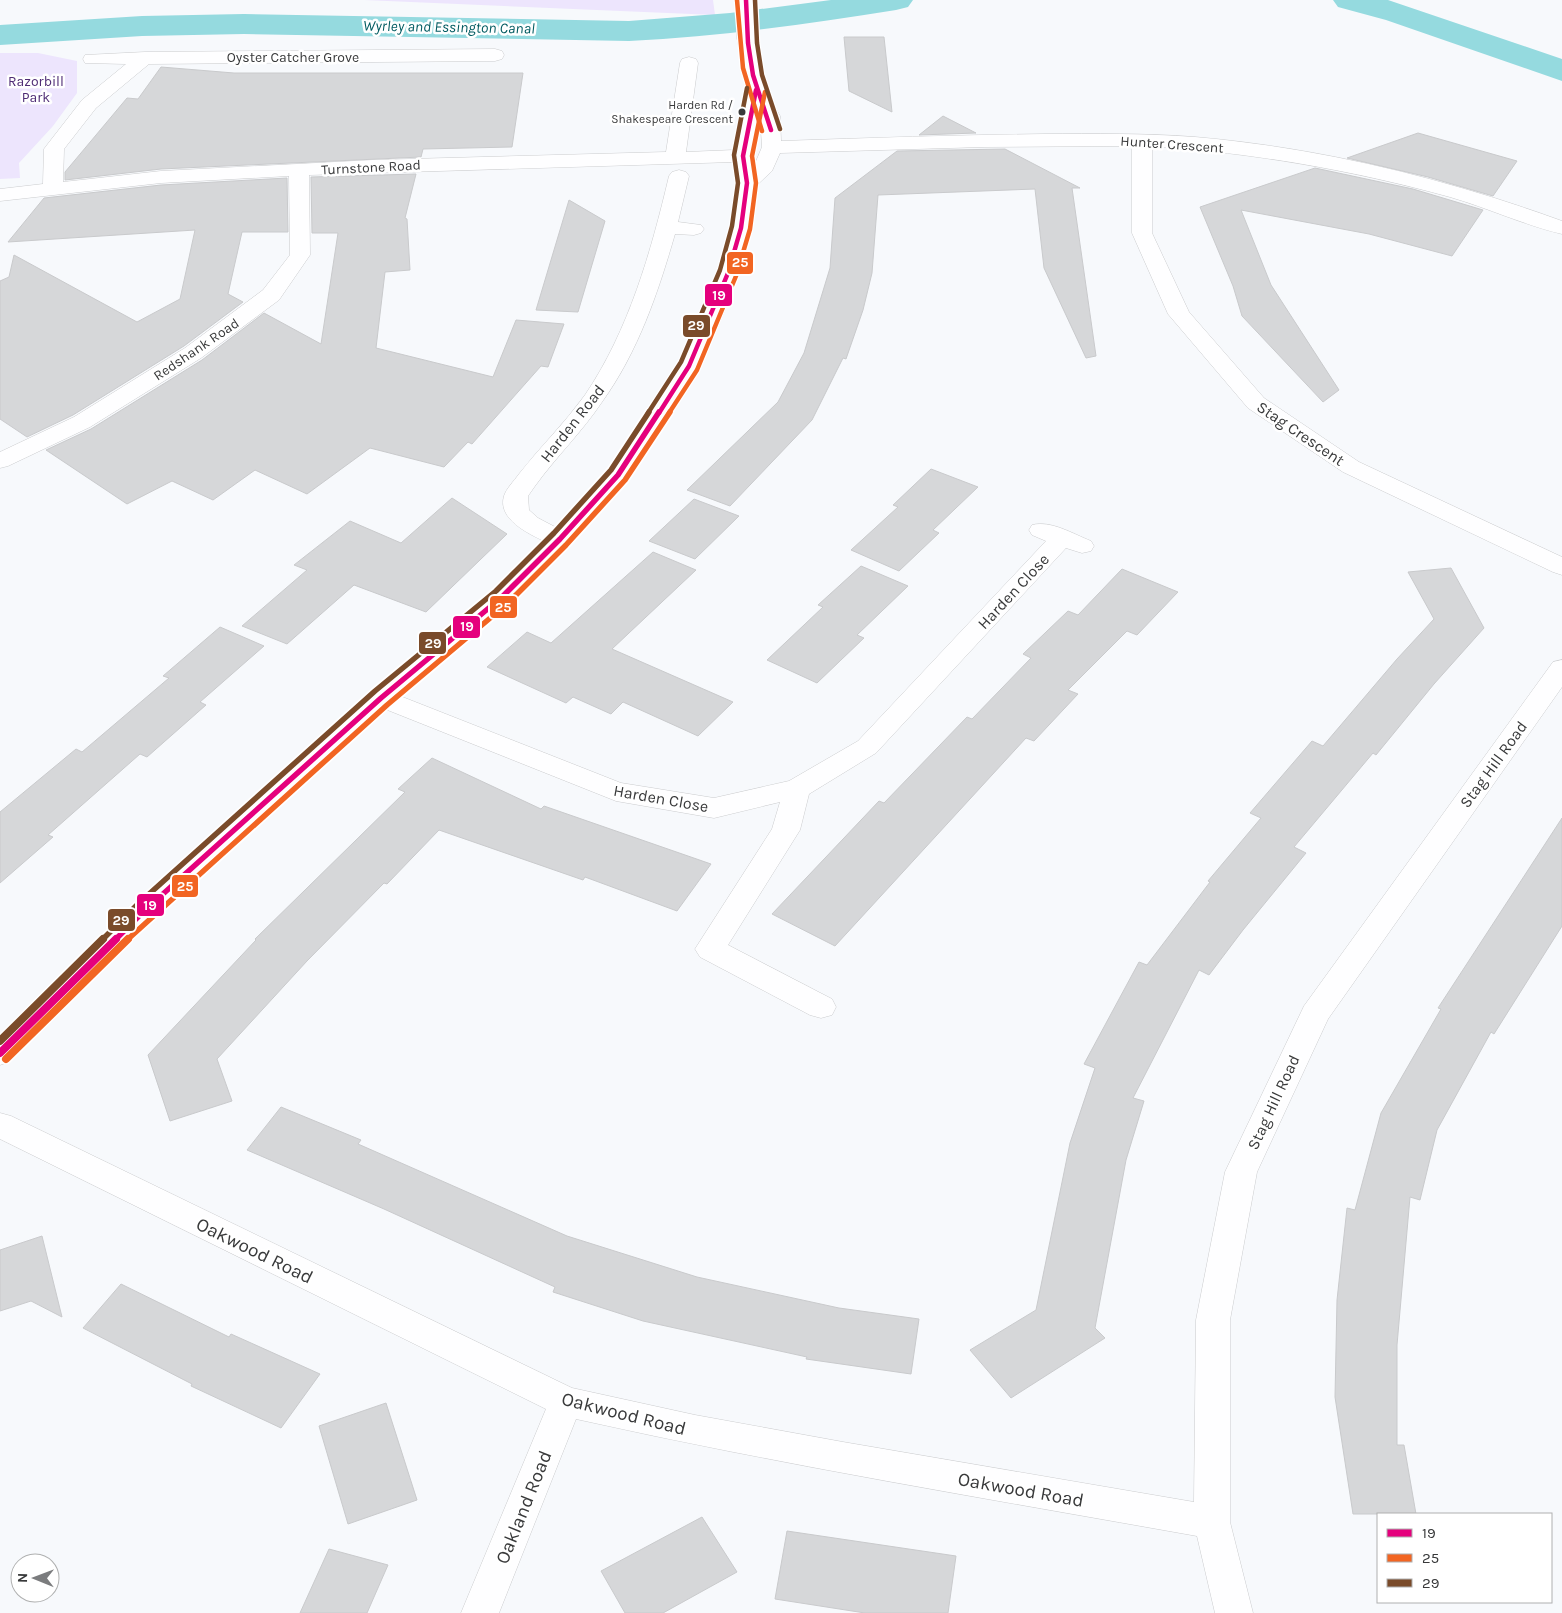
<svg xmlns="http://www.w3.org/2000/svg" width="1562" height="1613" font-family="Karla,sans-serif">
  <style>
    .green { fill: #ede5fd }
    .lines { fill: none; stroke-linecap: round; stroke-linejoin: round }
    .canal { fill: #95dadf; fill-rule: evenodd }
    .building { fill: #d6d7d9; stroke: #c9cacc }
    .minor-casing { stroke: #cbccce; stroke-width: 1 }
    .minor { fill: #fefeff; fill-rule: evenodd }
    .bus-1-far2-casing { stroke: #fff; stroke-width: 7 }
    .bus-1-far1-casing { stroke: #fff; stroke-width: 9 }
    .bus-1-casing { stroke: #fff; stroke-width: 11 }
    .bus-2-far2-casing { stroke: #fff; stroke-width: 7 }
    .bus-2-far1-casing { stroke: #fff; stroke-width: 9 }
    .bus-2-casing { stroke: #fff; stroke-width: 11 }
    .bus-3-far2-casing { stroke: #fff; stroke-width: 7 }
    .bus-3-far1-casing { stroke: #fff; stroke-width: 9 }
    .bus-3-casing { stroke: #fff; stroke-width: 11 }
    .bus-1-far2 { stroke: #e5007d; stroke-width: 4.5 }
    .bus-1-far1 { stroke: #e5007d; stroke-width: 5.5 }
    .bus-1 { stroke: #e5007d; stroke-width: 8 }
    .bus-2-far2 { stroke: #f26522; stroke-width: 4.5 }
    .bus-2-far1 { stroke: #f26522; stroke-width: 5.5 }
    .bus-2 { stroke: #f26522; stroke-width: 8 }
    .bus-3-far2 { stroke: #7a4b2a; stroke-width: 4.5 }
    .bus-3-far1 { stroke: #7a4b2a; stroke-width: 5.5 }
    .bus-3 { stroke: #7a4b2a; stroke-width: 8 }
    .bus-dot { fill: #38393a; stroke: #fff; stroke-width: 2 }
    .labels { text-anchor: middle; stroke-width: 5; stroke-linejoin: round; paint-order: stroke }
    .far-bus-label { font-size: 12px; fill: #38393a; stroke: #fff; text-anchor: end }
    .far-street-label { font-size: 14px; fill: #38393a; stroke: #fff }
    .far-park-label { font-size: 14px; fill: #4e2b74; stroke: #fff }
    .far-water-label { font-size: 15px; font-style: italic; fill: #005a60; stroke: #fff }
    .street-label { font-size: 16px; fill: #38393a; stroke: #fff }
    .near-street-label { font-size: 19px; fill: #38393a; stroke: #fff }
    .line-badge { stroke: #fff; stroke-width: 2 }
    .badge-label { font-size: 14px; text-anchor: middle; font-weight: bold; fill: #fff }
  </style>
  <rect width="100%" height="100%" fill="#f7f9fc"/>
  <g class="green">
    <polygon points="364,0 713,0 715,15"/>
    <polygon points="0,53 38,53 77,61 77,93 53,126 19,163 20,178 0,179"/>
  </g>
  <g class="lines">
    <g class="canal">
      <path d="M831 0H913L908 7 896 10C807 24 719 37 629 41L244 34 142 36 0 45V25L142 16 244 14 629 21 730 13Z"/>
      <polygon points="1333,0 1388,0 1562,59 1562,81 1386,20 1338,7"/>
    </g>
  </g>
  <g class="building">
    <polygon points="844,37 884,37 892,112 849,91"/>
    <polygon points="161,67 234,73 523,73 512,147 423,149 421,157 161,169 65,180 65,172 127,98 138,99"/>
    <polygon points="943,116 976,133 919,135"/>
    <polygon points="1418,133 1517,161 1493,196 1428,177 1347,158"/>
    <polygon points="1005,149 1080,188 1072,188 1096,356 1086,358 1044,268 1035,189 878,195 872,273 863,310 846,359 843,358 812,420 730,506 687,490 778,402 804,353 830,268 835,198 897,151"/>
    <polygon points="1315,168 1413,189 1483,210 1452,256 1369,234 1241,210 1271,285 1339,390 1323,402 1242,316 1233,286 1200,207"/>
    <polygon points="416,174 405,218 407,219 410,270 385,272 376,348 493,377 516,320 564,324 548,367 541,366 472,444 468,442 444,467 370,448 307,494 255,470 213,500 172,481 127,504 46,450 91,429 202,360 264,313 321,344 338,233 312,233 311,177"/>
    <polygon points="287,178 288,232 242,232 228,294 243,302 184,346 73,415 27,437 0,419 0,281 9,277 14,255 137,322 180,299 195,230 8,242 44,198 161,185"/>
    <polygon points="569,200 605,221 578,312 536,310"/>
    <polygon points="931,469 978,487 933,530 939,533 899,571 851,550 898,507 893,505"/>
    <polygon points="452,498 507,534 426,612 354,585 287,644 242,626 307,570 294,565 350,521 401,543"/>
    <polygon points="694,499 739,516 695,559 649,541"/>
    <polygon points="653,552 696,570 612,649 733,702 698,736 623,702 611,714 573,697 566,703 487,667 527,632 551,643"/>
    <polygon points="861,566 908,586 857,635 864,638 817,683 767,660 823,607 818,605"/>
    <polygon points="1451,568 1484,628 1434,684 1376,755 1373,753 1294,847 1306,853 1243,930 1209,975 1199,970 1133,1098 1144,1101 1126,1160 1095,1328 1105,1338 1011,1398 970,1350 1036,1310 1070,1143 1095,1068 1084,1064 1139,962 1147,965 1210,882 1208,881 1261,818 1250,813 1312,741 1323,746 1397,659 1434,619 1408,572"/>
    <polygon points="1122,569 1178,592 1137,635 1127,631 1068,690 1078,694 1034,741 1026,738 835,946 772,914 879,801 884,803 967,717 972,719 1031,658 1023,654 1068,611 1078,615"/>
    <polygon points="220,627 264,646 200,702 206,705 147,757 140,754 48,835 53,837 0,883 0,812 76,749 82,752 169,678 163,676"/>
    <polygon points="432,758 541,809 544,806 711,864 677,911 585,877 583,880 439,830 387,884 384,883 307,961 217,1059 232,1101 170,1121 148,1055 256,940 255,939 405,792 398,789"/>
    <polygon points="1562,818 1562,926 1494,1034 1491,1032 1437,1130 1420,1200 1410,1197 1397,1345 1397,1445 1404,1445 1416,1514 1353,1514 1335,1397 1337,1300 1347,1208 1355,1210 1381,1113 1441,1009 1438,1008"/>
    <polygon points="281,1107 361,1140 358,1144 567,1236 697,1277 839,1308 919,1319 911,1374 806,1359 807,1357 643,1321 553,1292 555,1287 384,1209 247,1150"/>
    <polygon points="42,1236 62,1317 31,1301 0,1311 0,1250"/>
    <polygon points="121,1284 229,1337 231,1334 320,1374 281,1428 191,1386 192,1384 83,1328"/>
    <polygon points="386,1403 417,1500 348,1524 319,1426"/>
    <polygon points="702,1517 737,1572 663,1613 625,1613 601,1571"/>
    <polygon points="787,1531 956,1556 948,1613 865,1613 775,1599"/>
    <polygon points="329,1549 388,1565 367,1613 300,1613"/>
  </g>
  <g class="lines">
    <g class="minor-casing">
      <g id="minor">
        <path d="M737 0H755V38L765 90 780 116 781 141C869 138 956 135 1044 134 1094 134 1144 133 1195 137 1321 148 1444 178 1562 221V234C1524 225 1488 208 1450 197 1352 170 1253 153 1152 146V233L1189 312 1264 398 1359 462 1562 557V575L1553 572 1343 472 1248 408 1168 314 1132 233V146L984 147 780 153 772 171 757 185C755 200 754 215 751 230 716 374 619 505 510 603 475 635 437 665 400 696L621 783 714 798 789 781 858 741 1046 541 1032 535 1029 530 1032 525C1051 520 1073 534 1091 541L1094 546 1091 551 1082 553 1066 548 876 753 809 794 800 830 728 945 832 999 836 1007 832 1015 821 1018 810 1015 700 957 695 949 772 829 780 802 714 818 616 801 385 709 154 918 11 1061 0 1065V1034L134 904 372 692 493 591 544 541C529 534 497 519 504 496 506 489 514 481 519 474 540 447 565 423 585 395 629 330 651 252 669 176L672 172 679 170 686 172 689 176 678 222 701 225 704 229 701 233 694 235 675 234C658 293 638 352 602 402 582 432 556 457 535 486L528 496 529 510 538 518 557 528 609 471 678 366 717 273 731 228 737 183 734 162 309 175 310 255 279 300 201 358 90 427 8 466 0 468V452L74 417 185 348 263 290 290 255 289 176 161 183 0 201V189L43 184 44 149 47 145 82 100 126 64 85 63 83 59 85 55 145 52 495 49 502 51 504 55 502 59 495 61 149 64 96 108 64 149 63 182 161 171 373 160 666 152 680 63 682 59 689 57 696 59 698 63 686 152 734 150 747 90 737 38ZM760 116 762 147 754 166 753 156Z"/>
        <path d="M1562 660V687L1328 1019 1257 1172 1230 1320V1522L1253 1613H1215L1197 1536C990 1499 782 1465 576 1419L499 1613H461L546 1409 0 1139V1113L11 1116 572 1388 695 1415 843 1442 1194 1502 1196 1320 1225 1172 1304 1006 1553 662Z"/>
      </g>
    </g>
    <use href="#minor" class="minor"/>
    <g class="bus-1-far2-casing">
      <g id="bus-1-far2">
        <polyline points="746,0 748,43 753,75 771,130"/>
        <polyline points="659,413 689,366 728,273 741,228 747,183 743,156 756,90"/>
      </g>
    </g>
    <g class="bus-1-far1-casing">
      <polyline id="bus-1-far1" points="115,940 144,911 381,698 502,597 560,539 618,475 659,412"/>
    </g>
    <g class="bus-1-casing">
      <polyline id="bus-1" points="0,1053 116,939"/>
    </g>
    <g class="bus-2-far2-casing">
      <g id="bus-2-far2">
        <polyline points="737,0 743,68 762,131"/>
        <polyline points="669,413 697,370 736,276 750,229 756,183 752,156 765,92"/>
      </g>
    </g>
    <g class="bus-2-far1-casing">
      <polyline id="bus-2-far1" points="127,940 387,705 508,603 566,545 625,480 670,412"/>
    </g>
    <g class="bus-2-casing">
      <polyline id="bus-2" points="6,1059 128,939"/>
    </g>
    <g class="bus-3-far2-casing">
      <g id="bus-3-far2">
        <polyline points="755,0 757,43 762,75 780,129"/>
        <polyline points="648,413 681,362 720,270 732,226 738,183 734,155 747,88"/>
      </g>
    </g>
    <g class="bus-3-far1-casing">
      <polyline id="bus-3-far1" points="102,940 138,904 375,691 496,591 554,533 611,470 649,412"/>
    </g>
    <g class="bus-3-casing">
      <polyline id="bus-3" points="0,1041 103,939"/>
    </g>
    <use href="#bus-1-far2" class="bus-1-far2"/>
    <use href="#bus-1-far1" class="bus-1-far1"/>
    <use href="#bus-1" class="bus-1"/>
    <use href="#bus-2-far2" class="bus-2-far2"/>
    <use href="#bus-2-far1" class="bus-2-far1"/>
    <use href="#bus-2" class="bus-2"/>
    <use href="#bus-3-far2" class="bus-3-far2"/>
    <use href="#bus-3-far1" class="bus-3-far1"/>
    <use href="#bus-3" class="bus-3"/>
  </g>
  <circle class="bus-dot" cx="742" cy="112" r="4.5"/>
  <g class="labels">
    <g class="far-bus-label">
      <text x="733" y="109">Harden Rd /<tspan x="733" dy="14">Shakespeare Crescent</tspan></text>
    </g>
    <g class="far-street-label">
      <text x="293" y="62">Oyster Catcher Grove</text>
      <text transform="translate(1172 144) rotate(4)" y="5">Hunter Crescent</text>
      <text transform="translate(371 167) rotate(-3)" y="5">Turnstone Road</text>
      <text transform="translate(196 349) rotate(-34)" y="5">Redshank Road</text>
    </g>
    <g class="far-park-label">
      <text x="36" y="86">Razorbill<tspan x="36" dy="16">Park</tspan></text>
    </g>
    <g class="far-water-label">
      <text transform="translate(449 27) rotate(1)" y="5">Wyrley and Essington Canal</text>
    </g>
    <g class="street-label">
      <text transform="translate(572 423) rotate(-52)" y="6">Harden Road</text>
      <text transform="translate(1301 433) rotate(34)" y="6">Stag Crescent</text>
      <text transform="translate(1013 591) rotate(-47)" y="6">Harden Close</text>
      <text transform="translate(1493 764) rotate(-54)" y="6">Stag Hill Road</text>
      <text transform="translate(661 798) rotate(10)" y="6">Harden Close</text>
      <text transform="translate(1273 1102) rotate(-65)" y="6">Stag Hill Road</text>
    </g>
    <g class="near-street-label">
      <text transform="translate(255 1250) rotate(26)" y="7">Oakwood Road</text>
      <text transform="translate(624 1413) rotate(14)" y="7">Oakwood Road</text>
      <text transform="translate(1021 1489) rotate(10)" y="7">Oakwood Road</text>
      <text transform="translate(523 1507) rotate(-68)" y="7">Oakland Road</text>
    </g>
  </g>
  <g class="line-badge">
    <rect x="726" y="251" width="28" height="24" rx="5" fill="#f26522"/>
    <rect x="704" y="283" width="29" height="24" rx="5" fill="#e5007d"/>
    <rect x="682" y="314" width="29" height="24" rx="5" fill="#7a4b2a"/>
    <rect x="489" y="595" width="29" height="24" rx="5" fill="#f26522"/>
    <rect x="452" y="615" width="29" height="24" rx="5" fill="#e5007d"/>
    <rect x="418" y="631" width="29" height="24" rx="5" fill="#7a4b2a"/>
    <rect x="171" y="874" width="28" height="24" rx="5" fill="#f26522"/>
    <rect x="136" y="893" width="29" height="24" rx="5" fill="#e5007d"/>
    <rect x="107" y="908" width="29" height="24" rx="5" fill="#7a4b2a"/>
  </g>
  <g class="badge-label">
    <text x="740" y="267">25</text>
    <text x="719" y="300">19</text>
    <text x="696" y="330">29</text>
    <text x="503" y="612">25</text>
    <text x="467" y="631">19</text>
    <text x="433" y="648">29</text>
    <text x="185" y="891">25</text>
    <text x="150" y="910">19</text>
    <text x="121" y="925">29</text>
  </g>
  <rect x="1377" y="1513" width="175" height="90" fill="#ffffff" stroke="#afb0b0"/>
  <rect x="1387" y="1529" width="25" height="8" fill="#e5007d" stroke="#afb0b0"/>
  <text x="1422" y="1538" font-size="15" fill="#38393a">19</text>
  <rect x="1387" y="1554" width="25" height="8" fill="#f26522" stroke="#afb0b0"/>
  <text x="1422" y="1563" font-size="15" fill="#38393a">25</text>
  <rect x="1387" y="1579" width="25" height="8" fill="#7a4b2a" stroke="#afb0b0"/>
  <text x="1422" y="1588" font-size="15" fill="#38393a">29</text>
  <g transform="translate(35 1578) rotate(271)"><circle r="24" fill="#ffffff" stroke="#afb0b0"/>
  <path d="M0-4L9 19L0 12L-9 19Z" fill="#7b7c7e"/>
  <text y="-8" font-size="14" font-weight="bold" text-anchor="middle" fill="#38393a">N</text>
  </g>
</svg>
